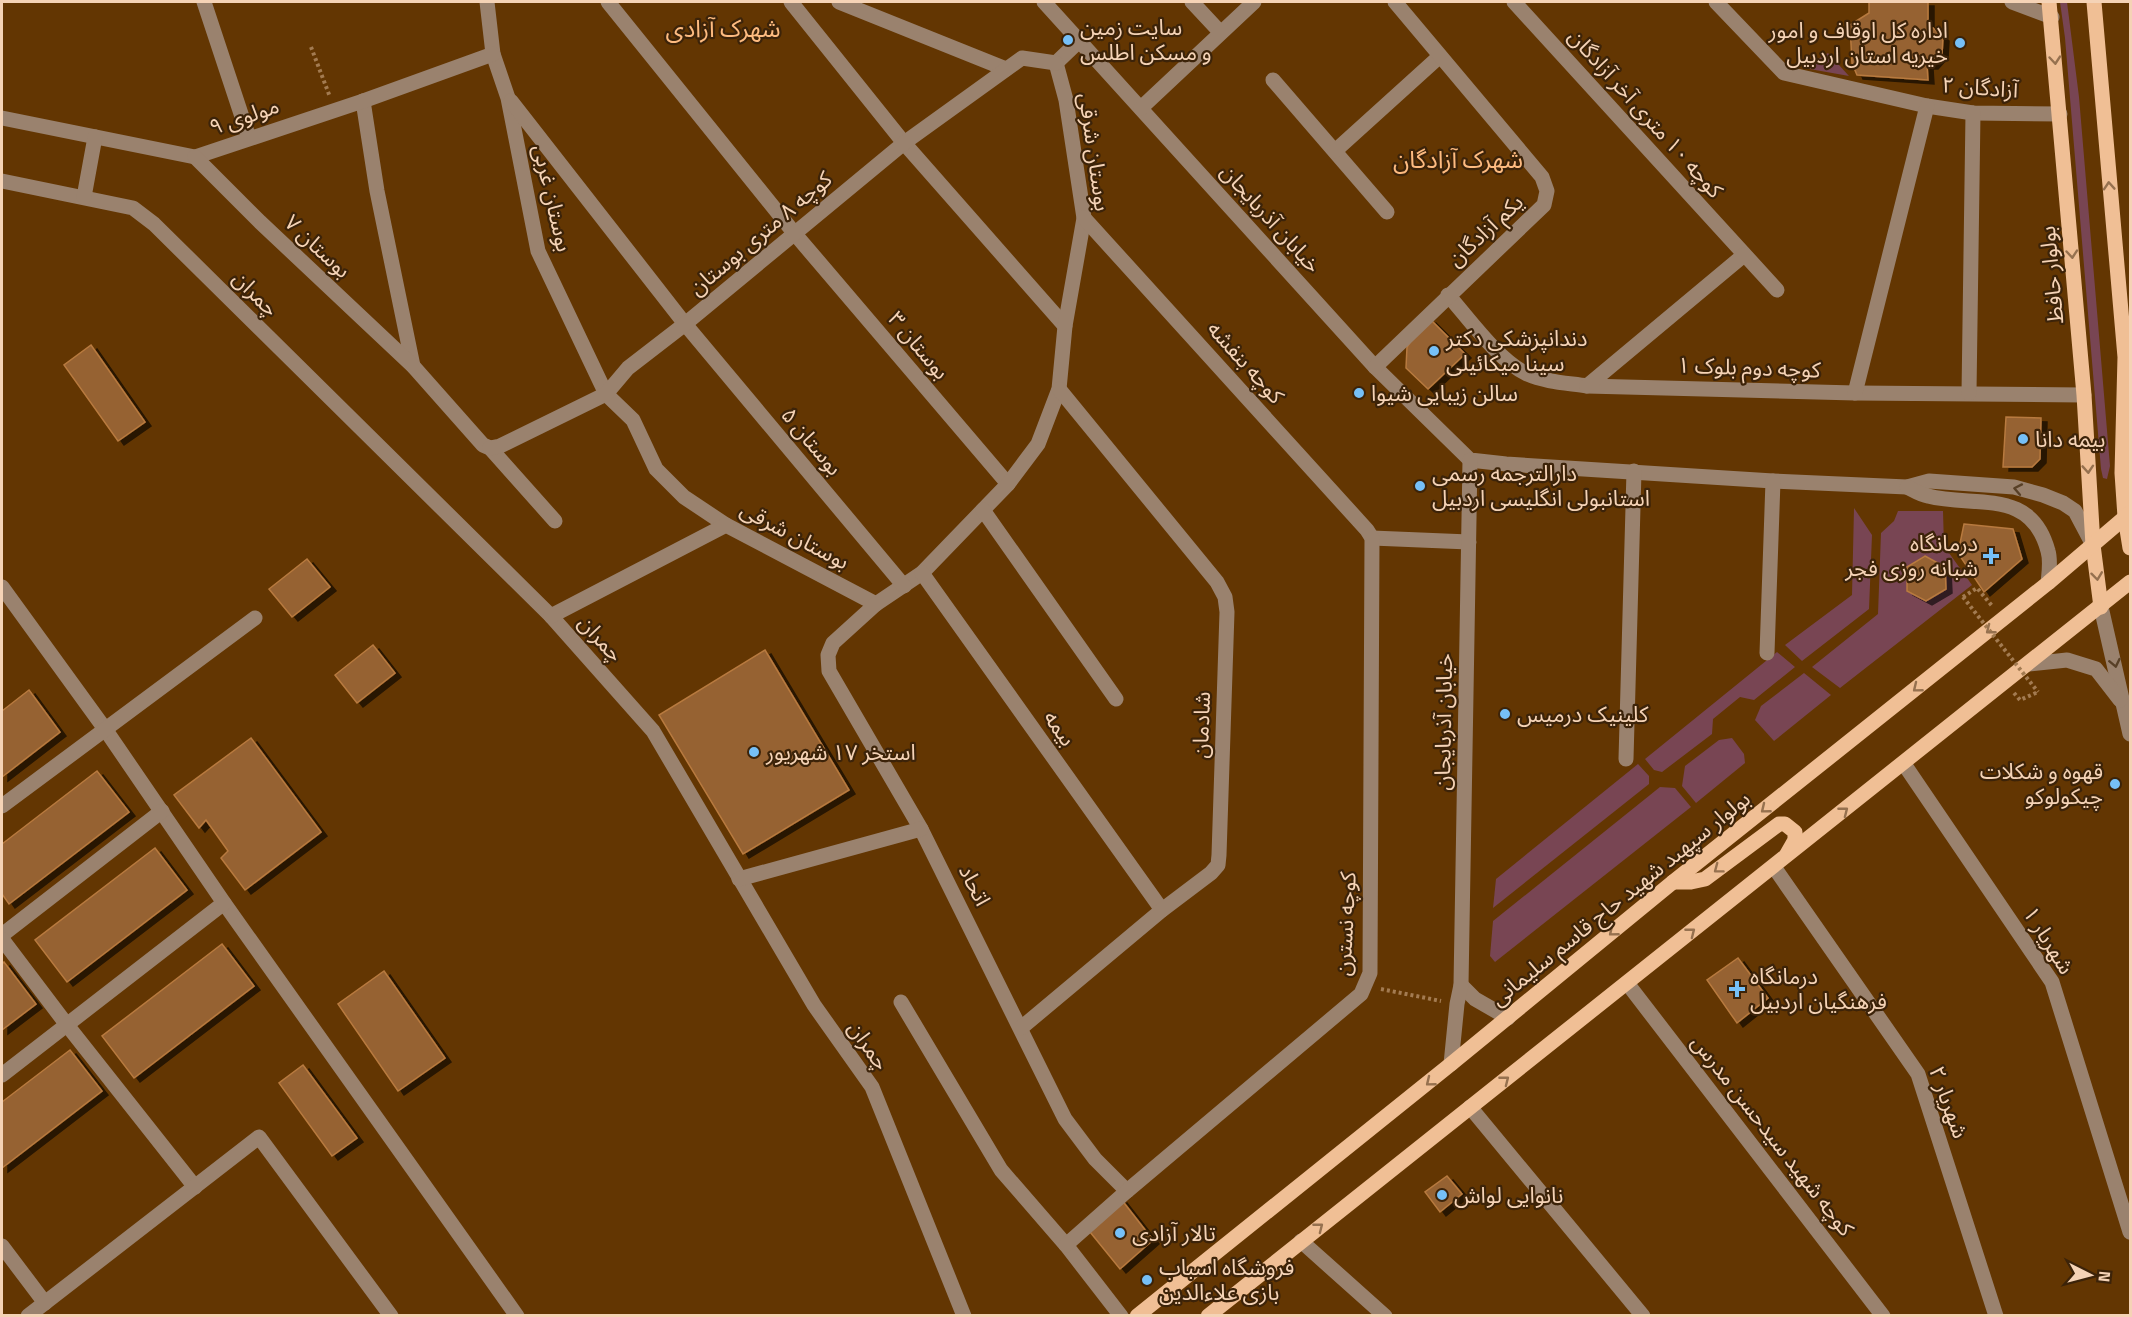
<svg xmlns="http://www.w3.org/2000/svg" width="2132" height="1317" font-family="'Titillium Web','Noto Sans Arabic',sans-serif">
  <style>
    .green { fill: #784553; fill-rule: evenodd }
    .building { fill: #966231; stroke: #b87a3f; stroke-width: 1.5; filter: url(#shadow) }
    .lines { fill: none; stroke-linecap: round; stroke-linejoin: round }
    .path { stroke: #a37b51; stroke-width: 4; stroke-dasharray: 3 3; stroke-linecap: butt }
    .minor { stroke: #9a826e; stroke-width: 15 }
    .major { stroke: #f0bf95; stroke-width: 15 }
    .path-bridge { stroke: #a37b51; stroke-width: 4; stroke-dasharray: 3 3; stroke-linecap: butt }
    .oneway { stroke: #96714f }
    .oneway2 { stroke: #584027 }
    .poi-dot { fill: #76c0f7; stroke: #3c2309; stroke-width: 2 }
    .labels { text-anchor: middle; stroke-width: 4.5; stroke-linejoin: round; paint-order: stroke }
    .poi-label { font-size: 22px; fill: #f5d3b6; stroke: #3c2309; text-anchor: start }
    .street-label { font-size: 22px; fill: #f5d3b6; stroke: #3c2309 }
    .neighbourhood-label { font-size: 24px; fill: #febb80; stroke: #3c2309 }
  </style>
  <defs>
    <filter id="shadow"><feDropShadow dx="6" dy="4" stdDeviation="0" flood-color="#0009"/></filter>
  </defs>
  <rect width="100%" height="100%" fill="#633602"/>
  <g class="green">
    <polygon points="2060,2 2067,2 2079,97 2110,466 2107,479 2103,478 2101,469 2065,38"/>
    <polygon points="1828,53 1849,76 1804,68"/>
    <polygon points="1854,508 1872,535 1869,609 1802,661 1785,645 1852,595"/>
    <path d="M1898 511H1943L1944 546 1972 585 1840 688 1812 667 1878 614 1881 533 1894 521ZM1924 556 1945 567V589L1926 601 1907 591V567Z"/>
    <polygon points="1777,652 1795,667 1754,700 1740,697 1713,719 1712,734 1662,772 1654,770 1645,759"/>
    <polygon points="1804,673 1831,695 1774,741 1755,720 1761,706"/>
    <polygon points="1732,738 1744,754 1745,763 1696,803 1682,786 1685,766 1719,740"/>
    <polygon points="1638,764 1649,776 1649,784 1493,908 1496,879"/>
    <polygon points="1660,787 1675,788 1691,807 1495,962 1490,956 1493,921"/>
  </g>
  <g class="building">
    <polygon points="1869,2 1928,2 1928,27 1933,28 1943,37 1942,54 1932,65 1927,65 1928,80 1857,75 1852,63 1850,25 1869,13"/>
    <polygon points="1430,319 1465,354 1428,389 1406,368 1407,347 1418,331"/>
    <polygon points="91,345 145,422 118,441 64,365"/>
    <polygon points="2006,417 2041,418 2040,459 2032,467 2003,467"/>
    <polygon points="1964,524 2013,529 2022,559 1984,592 1958,553"/>
    <polygon points="1925,556 1945,567 1946,589 1926,601 1907,591 1907,567"/>
    <polygon points="307,559 330,587 292,617 269,589"/>
    <polygon points="373,645 395,673 357,703 335,675"/>
    <polygon points="765,650 849,790 743,854 659,715"/>
    <polygon points="29,690 60,732 2,777 2,711"/>
    <polygon points="251,738 321,832 245,890 221,858 228,851 206,820 199,828 174,795"/>
    <polygon points="97,771 129,812 9,904 2,894 2,844"/>
    <polygon points="155,848 187,890 67,982 35,940"/>
    <polygon points="222,944 254,986 134,1078 102,1036"/>
    <polygon points="1738,958 1768,998 1737,1023 1707,980"/>
    <polygon points="4,962 36,1004 2,1030 2,964"/>
    <polygon points="384,971 445,1058 398,1091 338,1004"/>
    <polygon points="70,1050 102,1091 2,1168 2,1102"/>
    <polygon points="303,1065 357,1138 332,1156 279,1083"/>
    <polygon points="1447,1176 1462,1194 1440,1212 1425,1192"/>
    <polygon points="1121,1199 1153,1240 1120,1269 1086,1227"/>
  </g>
  <g class="lines">
    <g class="path">
      <polyline points="311,47 330,97"/>
      <polyline points="1963,597 1977,588 1993,607"/>
      <polyline points="2014,693 2020,700 2038,692"/>
      <polyline points="1381,989 1441,1001"/>
    </g>
    <g class="minor">
      <polyline points="204,2 249,138"/>
      <polyline points="487,2 493,54 508,98 538,251 606,394 633,420 656,469 684,497 726,525 876,604"/>
      <polyline points="608,2 795,234 1008,484"/>
      <polyline points="791,2 904,143 1065,326"/>
      <polyline points="839,2 1006,69"/>
      <polyline points="1044,2 1375,367 1470,460 1506,464 1773,481 1907,487 1929,481 2014,487 2043,495 2063,503 2075,511 2093,545"/>
      <polyline points="1192,2 1220,32"/>
      <polyline points="1514,2 1777,290"/>
      <polyline points="1716,2 1784,73 1927,106 1973,113 2060,114"/>
      <polyline points="2012,2 2052,17"/>
      <polyline points="1056,63 1066,100 1084,218 1065,326 1059,389 1038,444 1008,484 922,573 876,604 833,643 828,655 829,671 921,829 1065,1119 1095,1159 1127,1191"/>
      <polyline points="1056,63 1079,41"/>
      <polyline points="1273,80 1387,212"/>
      <polyline points="363,101 377,191 413,366"/>
      <polyline points="511,101 685,324 904,586"/>
      <polyline points="1141,108 1254,2"/>
      <polyline points="2,118 195,157 363,101 493,54"/>
      <polyline points="1335,151 1440,56"/>
      <polyline points="195,157 260,222 413,366 483,445 490,448 555,521"/>
      <polyline points="2,181 133,208 154,224 551,616 653,731 814,1005 872,1087 964,1316"/>
      <polyline points="84,197 95,137"/>
      <path d="M1448 295C1470 320 1498 360 1527 374 1545 382 1568 383 1587 386L1855 393 2084 395"/>
      <polyline points="1375,367 1544,205 1547,191 1542,177 1395,2"/>
      <polyline points="1587,386 1744,255"/>
      <polyline points="1855,393 1927,106"/>
      <polyline points="1969,393 1973,113"/>
      <polyline points="490,448 500,446 606,394 628,368 685,324 904,143 1022,58 1056,63"/>
      <path d="M1907 487C1913 490 1921 495 1928 496 1975 508 2031 487 2048 551 2051 561 2049 573 2048 583"/>
      <polyline points="983,510 1116,699"/>
      <polyline points="1372,538 1469,542"/>
      <polyline points="922,573 1162,910"/>
      <polyline points="2,587 105,729 224,903 517,1316"/>
      <polyline points="2101,607 2130,734"/>
      <polyline points="551,616 726,525"/>
      <polyline points="1767,653 1773,481"/>
      <polyline points="2029,664 2067,660 2096,669 2120,700"/>
      <polyline points="1626,759 1634,471"/>
      <polyline points="1904,764 2052,982 2130,1232"/>
      <polyline points="2,806 255,618"/>
      <polyline points="1774,867 1918,1074 1996,1316"/>
      <polyline points="739,879 921,829"/>
      <polyline points="2,935 162,811"/>
      <polyline points="2,939 67,1025 195,1187"/>
      <polyline points="1627,983 1883,1316"/>
      <polyline points="1461,985 1475,999 1508,1018"/>
      <polyline points="901,1002 1001,1170 1066,1245 1121,1316"/>
      <polyline points="1021,1028 1162,910 1211,873 1218,865 1219,855 1227,612 1225,597 1217,582 1059,389"/>
      <polyline points="1451,1064 1457,1004 1461,985 1470,460"/>
      <polyline points="2,1075 224,903"/>
      <polyline points="1470,1107 1643,1316"/>
      <polyline points="1301,1241 1385,1316"/>
      <polyline points="1066,1245 1127,1191 1361,994 1370,973 1372,538 1367,530 1084,218"/>
      <polyline points="2,1246 45,1303"/>
      <polyline points="28,1316 259,1137 391,1316"/>
    </g>
    <g class="major">
      <polyline points="2049,2 2084,395 2093,545 2101,607"/>
      <polyline points="2094,2 2125,357 2122,473 2125,517 2130,548"/>
      <polyline points="1673,882 1691,882 1705,879 1779,824 1785,824 1795,832 1795,840 1787,854"/>
      <polyline points="1137,1316 1451,1064 1673,882 2048,583 2130,513"/>
      <polyline points="1208,1316 2130,582"/>
    </g>
    <polyline class="path-bridge" points="1963,597 2038,692"/>
  </g>
  <defs><path id="oneway-chevron" d="M-2-3.5L2.5 0L-2 3.5" fill="none" stroke-width="1.6" stroke-linecap="round" stroke-linejoin="round" transform="scale(1.5)"/></defs>
  <g class="oneway">
    <use href="#oneway-chevron" transform="translate(2055 60) rotate(85)"/>
    <use href="#oneway-chevron" transform="translate(2109 186) rotate(-94)"/>
    <use href="#oneway-chevron" transform="translate(2072 254) rotate(85)"/>
    <use href="#oneway-chevron" transform="translate(2088 469) rotate(86)"/>
    <use href="#oneway-chevron" transform="translate(2097 576) rotate(83)"/>
    <use href="#oneway-chevron" transform="translate(1990 630) rotate(142)"/>
    <use href="#oneway-chevron" transform="translate(1917 688) rotate(141)"/>
    <use href="#oneway-chevron" transform="translate(1765 809) rotate(141)"/>
    <use href="#oneway-chevron" transform="translate(1844 811) rotate(-38)"/>
    <use href="#oneway-chevron" transform="translate(1718 869) rotate(143)"/>
    <use href="#oneway-chevron" transform="translate(1613 932) rotate(141)"/>
    <use href="#oneway-chevron" transform="translate(1691 932) rotate(-38)"/>
    <use href="#oneway-chevron" transform="translate(1505 1080) rotate(-38)"/>
    <use href="#oneway-chevron" transform="translate(1430 1082) rotate(141)"/>
    <use href="#oneway-chevron" transform="translate(1319 1227) rotate(-38)"/>
  </g>
  <g class="oneway2">
    <use href="#oneway-chevron" transform="translate(2018 489) rotate(-169)"/>
    <use href="#oneway-chevron" transform="translate(2115 663) rotate(78)"/>
  </g>
  <g class="poi-dot">
    <circle cx="1068" cy="40" r="6"/>
    <circle cx="1960" cy="43" r="6"/>
    <circle cx="1434" cy="351" r="6"/>
    <circle cx="1359" cy="393" r="6"/>
    <circle cx="2023" cy="439" r="6"/>
    <circle cx="1420" cy="486" r="6"/>
    <path d="M1988 547h6v6h6v6h-6v6h-6v-6h-6v-6h6z"/>
    <circle cx="1505" cy="714" r="6"/>
    <circle cx="754" cy="752" r="6"/>
    <circle cx="2115" cy="784" r="6"/>
    <path d="M1734 980h6v6h6v6h-6v6h-6v-6h-6v-6h6z"/>
    <circle cx="1442" cy="1195" r="6"/>
    <circle cx="1120" cy="1233" r="6"/>
    <circle cx="1147" cy="1280" r="6"/>
  </g>
  <g class="labels">
    <g class="poi-label">
      <text x="1080" y="35">سایت زمین<tspan x="1080" dy="25">و مسکن اطلس</tspan></text>
      <text x="1948" y="38" text-anchor="end">اداره کل اوقاف و امور<tspan x="1948" dy="25">خیریه استان اردبیل</tspan></text>
      <text x="1446" y="346">دندانپزشکی دکتر<tspan x="1446" dy="25">سینا میکائیلی</tspan></text>
      <text x="1371" y="401">سالن زیبایی شیوا</text>
      <text x="2035" y="447">بیمه دانا</text>
      <text x="1432" y="481">دارالترجمه رسمی<tspan x="1432" dy="25">استانبولی انگلیسی اردبیل</tspan></text>
      <text x="1978" y="551" text-anchor="end">درمانگاه<tspan x="1978" dy="25">شبانه روزی فجر</tspan></text>
      <text x="1517" y="722">کلینیک درمیس</text>
      <text x="766" y="760">استخر ١٧ شهریور</text>
      <text x="2103" y="779" text-anchor="end">قهوه و شکلات<tspan x="2103" dy="25">چیکولوکو</tspan></text>
      <text x="1750" y="984">درمانگاه<tspan x="1750" dy="25">فرهنگیان اردبیل</tspan></text>
      <text x="1454" y="1203">نانوایی لواش</text>
      <text x="1132" y="1241">تالار آزادی</text>
      <text x="1159" y="1275">فروشگاه اسباب<tspan x="1159" dy="25">بازی علاءالدین</tspan></text>
    </g>
    <g class="street-label">
      <text transform="translate(1980 87) rotate(4)" y="8">آزادگان ۲</text>
      <text transform="translate(1646 113) rotate(48)" y="8">کوچه ۱۰ متری آخر آزادگان</text>
      <text transform="translate(244 116) rotate(-19)" y="8">مولوی ۹</text>
      <text transform="translate(1095 152) rotate(82)" y="8">بوستان شرقی</text>
      <text transform="translate(553 198) rotate(77)" y="8">بوستان غربی</text>
      <text transform="translate(1271 218) rotate(48)" y="8">خیابان آذربایجان</text>
      <text transform="translate(1485 230) rotate(-43)" y="8">یکم آزادگان</text>
      <text transform="translate(760 233) rotate(-40)" y="8">کوچه ۸ متری بوستان</text>
      <text transform="translate(318 246) rotate(43)" y="8">بوستان ۷</text>
      <text transform="translate(2051 275) rotate(-95)" y="8">بولوار حافظ</text>
      <text transform="translate(256 293) rotate(45)" y="8">چمران</text>
      <text transform="translate(919 345) rotate(50)" y="8">بوستان ۳</text>
      <text transform="translate(1246 362) rotate(48)" y="8">کوچه بنفشه</text>
      <text transform="translate(1749 367) rotate(2)" y="8">کوچه دوم بلوک ۱</text>
      <text transform="translate(812 441) rotate(50)" y="8">بوستان ۵</text>
      <text transform="translate(795 535) rotate(28)" y="8">بوستان شرقی</text>
      <text transform="translate(601 638) rotate(48)" y="8">چمران</text>
      <text transform="translate(1443 722) rotate(-89)" y="8">خیابان آذربایجان</text>
      <text transform="translate(1201 725) rotate(-88)" y="8">شادمان</text>
      <text transform="translate(1060 728) rotate(55)" y="8">بیمه</text>
      <text transform="translate(975 885) rotate(63)" y="8">اتحاد</text>
      <text transform="translate(1620 898) rotate(-39)" y="8">بولوار سپهبد شهید حاج قاسم سلیمانی</text>
      <text transform="translate(1345 924) rotate(-87)" y="8">کوچه نسترن</text>
      <text transform="translate(2049 940) rotate(58)" y="8">شهریار ۱</text>
      <text transform="translate(869 1045) rotate(55)" y="8">چمران</text>
      <text transform="translate(1949 1102) rotate(70)" y="8">شهریار ۲</text>
      <text transform="translate(1773 1135) rotate(52)" y="8">کوچه شهید سیدحسن مدرس</text>
    </g>
    <g class="neighbourhood-label">
      <text x="723" y="37">شهرک آزادی</text>
      <text x="1458" y="168">شهرک آزادگان</text>
    </g>
  </g>
  <rect width="2132" height="1317" fill="none" stroke="#f5d3b6" stroke-width="6"/>
  <g transform="translate(2090 1275) rotate(96)" stroke="#3c2309" stroke-width="4.5" paint-order="stroke">
  <path d="M0-4.5L10 22L0 15L-10 22Z" fill="#f5d3b6"/>
  <text y="-9" font-size="16" font-weight="bold" text-anchor="middle" fill="#f5d3b6">N</text>
  </g>
</svg>
